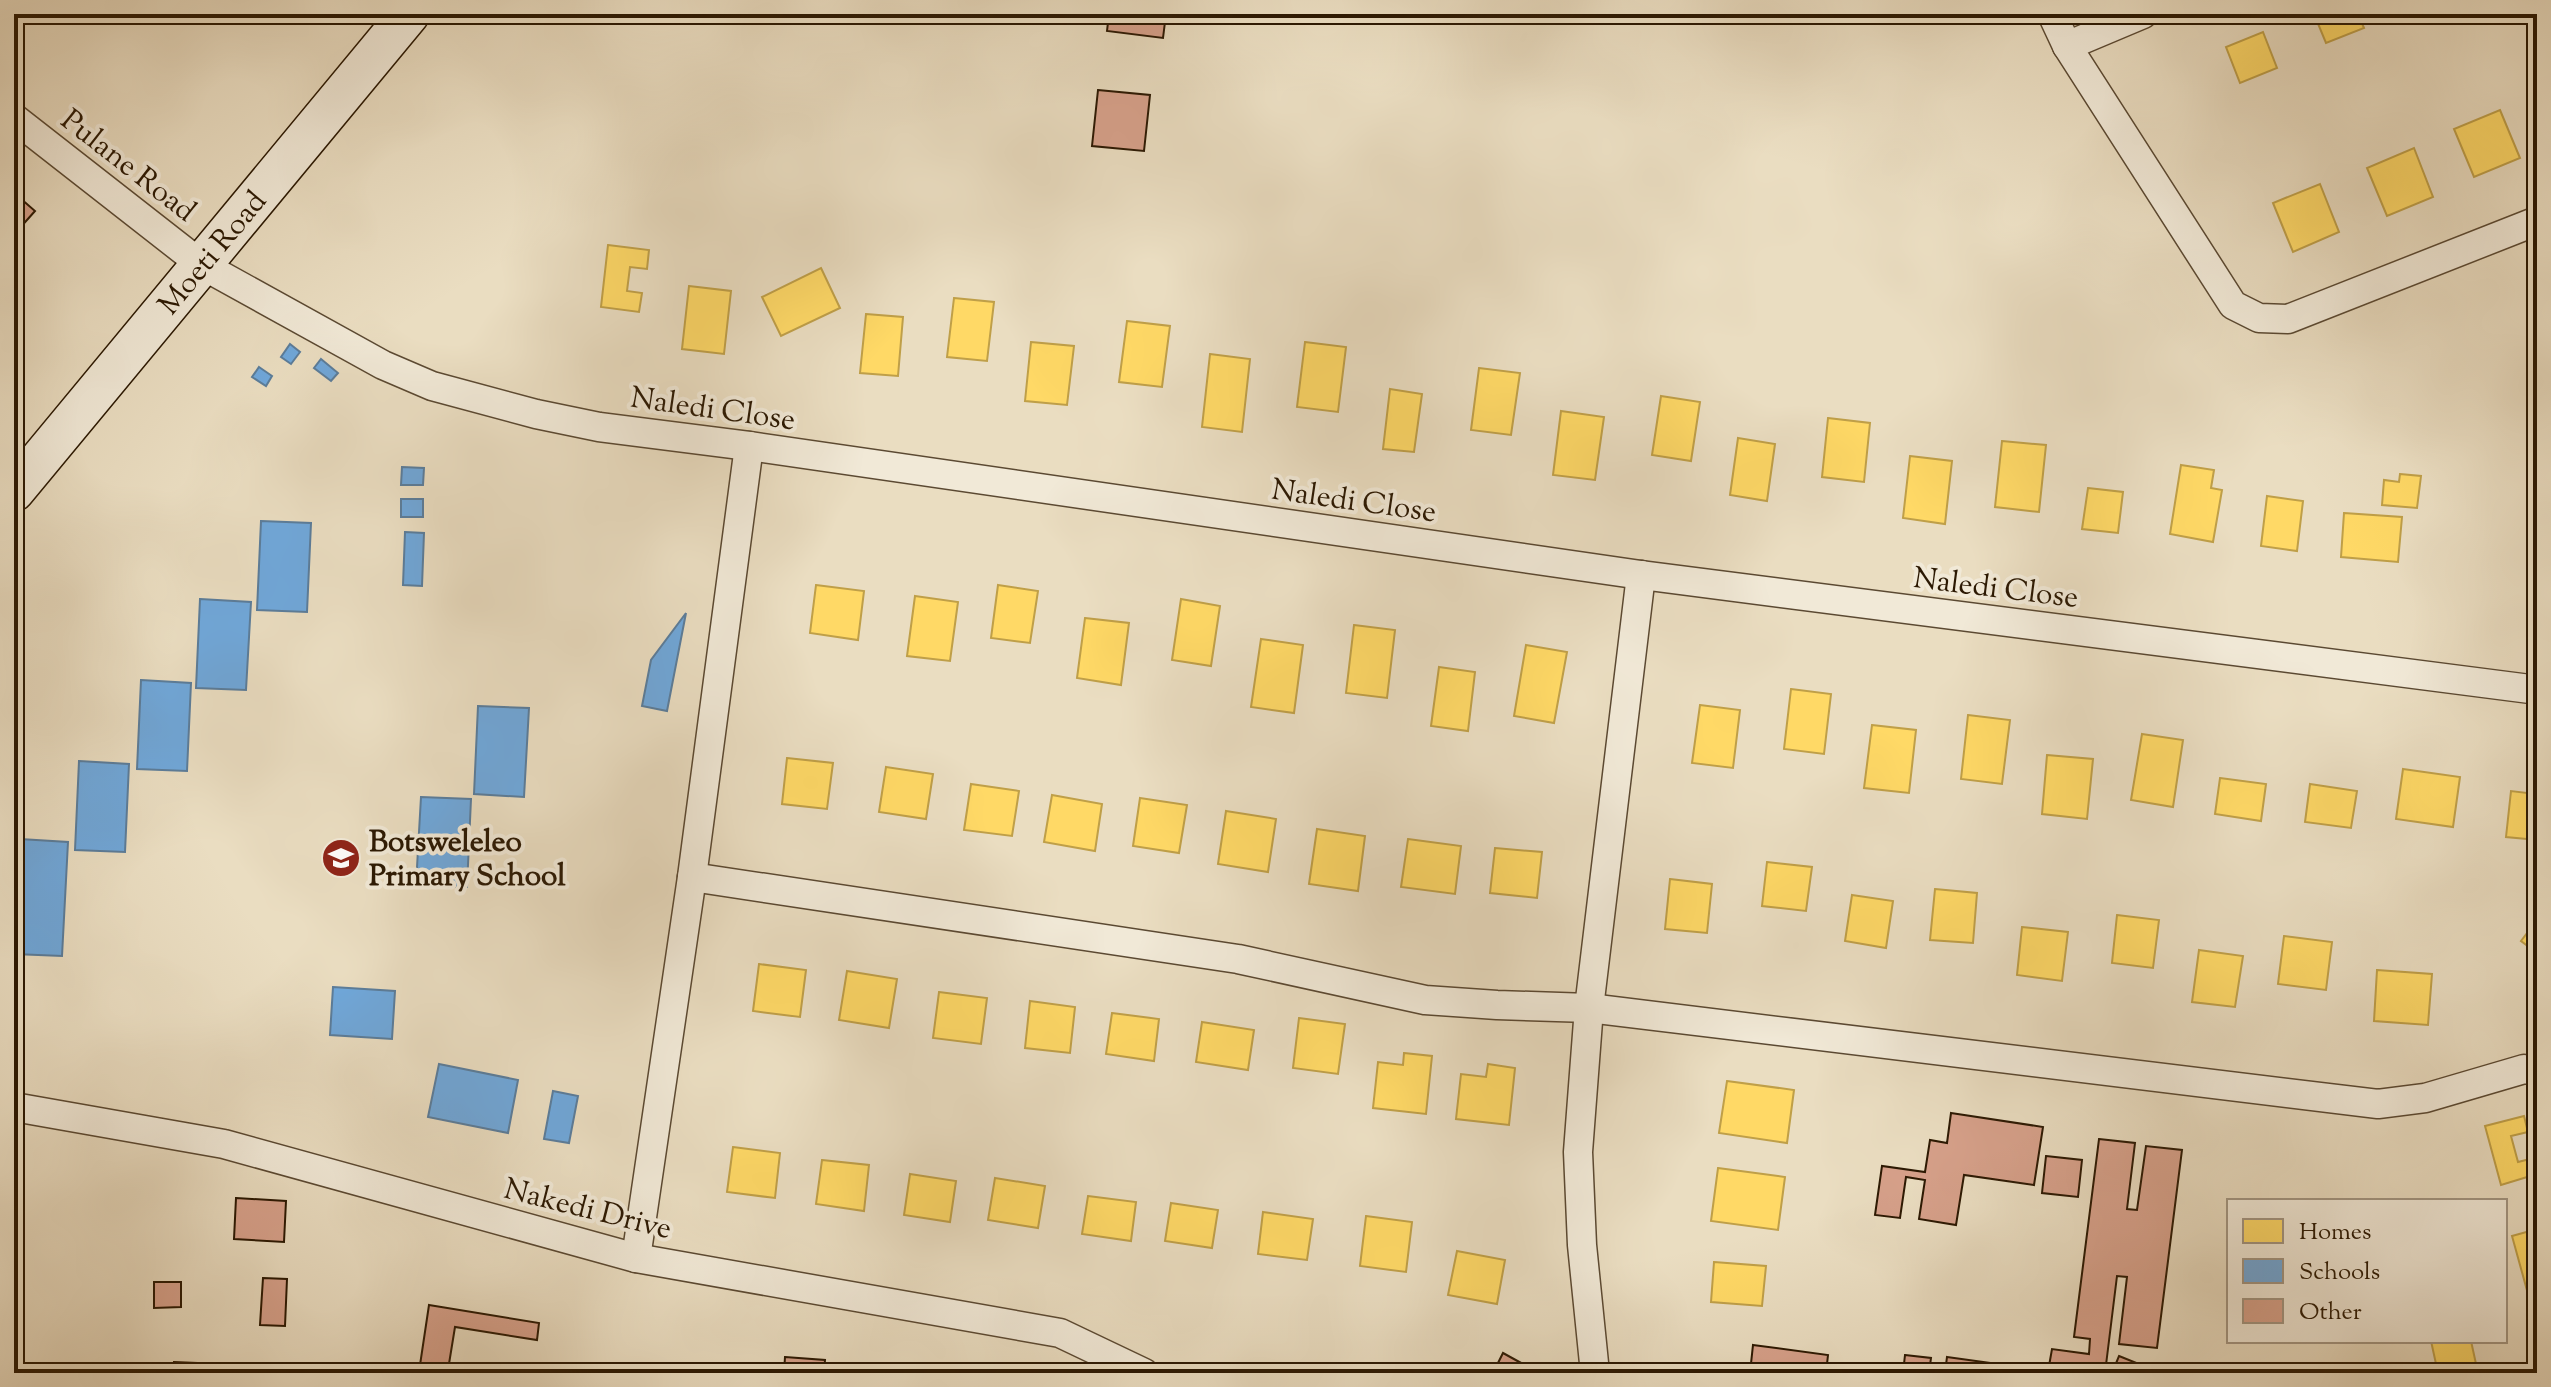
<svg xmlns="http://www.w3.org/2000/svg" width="2551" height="1387" font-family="'Sorts Mill Goudy',serif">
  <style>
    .homes { fill: #ffd966; stroke: #bf9f48; stroke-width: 2 }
    .schools { fill: #6fa8dc; stroke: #5b7d9b; stroke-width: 2 }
    .building { fill: #d7a18b; stroke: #2b1802; stroke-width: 2 }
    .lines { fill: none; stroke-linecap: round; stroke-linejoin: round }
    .street-casing { stroke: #5b4932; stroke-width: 31 }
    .secondary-casing { stroke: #2b1802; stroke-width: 43 }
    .street { stroke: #f1e9d7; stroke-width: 28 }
    .secondary { stroke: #f1e9d7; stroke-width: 40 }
    .labels { text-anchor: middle; stroke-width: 8; stroke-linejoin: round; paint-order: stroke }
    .street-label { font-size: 30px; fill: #2b1802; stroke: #f1e9d7 }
    .poi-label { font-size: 30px; font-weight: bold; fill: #2b1802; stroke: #f1e9d7; text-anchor: start }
  </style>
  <rect width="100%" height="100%" fill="#eaddc1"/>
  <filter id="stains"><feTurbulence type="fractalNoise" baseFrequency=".0025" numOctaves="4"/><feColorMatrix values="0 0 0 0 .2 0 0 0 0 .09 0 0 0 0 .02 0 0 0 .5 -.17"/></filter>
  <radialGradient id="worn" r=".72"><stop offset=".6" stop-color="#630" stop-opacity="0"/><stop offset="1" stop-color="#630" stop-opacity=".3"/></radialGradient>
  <g class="homes">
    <polygon points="2314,14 2358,14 2364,28 2326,43"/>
    <polygon points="2263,32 2277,68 2240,83 2226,47"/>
    <polygon points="2500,110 2520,158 2474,177 2454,129"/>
    <polygon points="2414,148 2433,197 2387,216 2367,168"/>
    <polygon points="2320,184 2339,232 2293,252 2273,203"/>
    <polygon points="608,245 649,250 647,269 630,267 627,291 642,293 639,312 601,307"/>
    <polygon points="821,268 840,308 781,336 762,297"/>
    <polygon points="689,286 731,291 724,354 682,349"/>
    <polygon points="954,298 994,302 987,361 947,357"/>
    <polygon points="866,314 903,317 898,376 860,373"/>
    <polygon points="1127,321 1170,326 1162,387 1119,382"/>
    <polygon points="1031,342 1074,346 1067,405 1025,401"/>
    <polygon points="1305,342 1346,347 1338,412 1297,407"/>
    <polygon points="1210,354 1250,359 1242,432 1202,427"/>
    <polygon points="1479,368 1520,373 1511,435 1471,430"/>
    <polygon points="1390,389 1422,394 1414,452 1383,449"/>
    <polygon points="1661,396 1700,402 1691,461 1652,455"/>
    <polygon points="1561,411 1604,417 1595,480 1553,475"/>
    <polygon points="1828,418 1870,423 1864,482 1822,477"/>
    <polygon points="1738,438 1775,444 1767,501 1730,495"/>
    <polygon points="2002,441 2046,445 2039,512 1995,507"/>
    <polygon points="1910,456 1952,461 1945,524 1903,518"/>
    <polygon points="2181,465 2214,470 2211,488 2222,490 2213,542 2170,534"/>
    <polygon points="2400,474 2421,476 2417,508 2382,505 2384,480 2399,482"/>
    <polygon points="2088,488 2123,492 2118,533 2082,529"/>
    <polygon points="2267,496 2303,501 2297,551 2261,546"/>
    <polygon points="2344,513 2402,517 2398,562 2341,557"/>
    <polygon points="816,585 864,591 858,640 810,633"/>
    <polygon points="998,585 1038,591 1030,643 991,638"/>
    <polygon points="915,596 958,602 950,661 907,656"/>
    <polygon points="1181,599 1220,606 1211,666 1172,660"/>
    <polygon points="1085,618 1129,623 1121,685 1077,678"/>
    <polygon points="1354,625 1395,630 1387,698 1346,693"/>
    <polygon points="1261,639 1303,645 1294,713 1251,707"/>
    <polygon points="1526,645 1567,652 1554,723 1514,716"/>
    <polygon points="1439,667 1475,672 1468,731 1431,726"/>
    <polygon points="1791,689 1831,694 1824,754 1784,749"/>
    <polygon points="1700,705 1740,710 1733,768 1692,763"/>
    <polygon points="1968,715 2010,720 2002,784 1961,779"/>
    <polygon points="1872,725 1916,730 1909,793 1864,788"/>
    <polygon points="2142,734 2183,740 2173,807 2131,800"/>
    <polygon points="2047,755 2093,759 2087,819 2042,814"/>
    <polygon points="787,758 833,763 827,809 782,804"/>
    <polygon points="886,767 933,774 926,819 879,812"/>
    <polygon points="2403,769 2460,777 2453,827 2396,819"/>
    <polygon points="2220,778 2266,784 2261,821 2215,814"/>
    <polygon points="971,784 1019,791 1012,836 964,830"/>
    <polygon points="2310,784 2357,791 2351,828 2305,822"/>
    <polygon points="2536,786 2537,840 2506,837 2511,791 2535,794"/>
    <polygon points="1052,795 1102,804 1095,851 1044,842"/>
    <polygon points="1140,798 1187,805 1179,853 1133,846"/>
    <polygon points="1226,811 1276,819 1268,872 1218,864"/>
    <polygon points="1317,829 1365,836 1358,891 1309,884"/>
    <polygon points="1408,839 1461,846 1455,894 1401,887"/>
    <polygon points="1495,848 1542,852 1537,898 1490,893"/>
    <polygon points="1767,862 1812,867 1806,911 1762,906"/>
    <polygon points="1670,879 1712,884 1707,933 1665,929"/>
    <polygon points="1935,889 1977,893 1973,943 1930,940"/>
    <polygon points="1852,895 1893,901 1886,948 1845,941"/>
    <polygon points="2117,915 2159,920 2153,968 2112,963"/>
    <polygon points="2537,920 2537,953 2521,941"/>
    <polygon points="2022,927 2068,932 2062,981 2017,975"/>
    <polygon points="2284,936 2332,942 2326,990 2278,984"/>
    <polygon points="2199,950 2243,956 2235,1007 2192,1002"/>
    <polygon points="759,964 806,970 800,1017 753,1011"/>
    <polygon points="2377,970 2432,974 2428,1025 2374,1021"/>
    <polygon points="847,971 897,979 889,1028 839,1020"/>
    <polygon points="939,992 987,998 981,1044 933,1038"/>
    <polygon points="1030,1001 1075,1007 1070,1053 1025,1048"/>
    <polygon points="1112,1013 1159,1019 1154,1061 1106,1054"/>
    <polygon points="1299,1018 1345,1024 1338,1074 1293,1068"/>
    <polygon points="1202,1022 1254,1030 1248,1070 1196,1062"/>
    <polygon points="1404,1053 1432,1056 1426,1114 1373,1108 1378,1062 1403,1065"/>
    <polygon points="1488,1064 1515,1068 1509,1125 1456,1119 1461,1074 1486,1077"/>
    <polygon points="1727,1081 1794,1090 1787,1143 1719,1133"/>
    <polygon points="2524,1116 2528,1132 2511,1136 2518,1162 2534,1158 2537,1174 2501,1185 2485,1126"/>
    <polygon points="733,1147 780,1153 775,1198 727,1192"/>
    <polygon points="822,1160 869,1165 864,1211 816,1204"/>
    <polygon points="1718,1168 1785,1177 1778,1230 1711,1221"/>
    <polygon points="910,1174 956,1181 950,1222 904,1215"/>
    <polygon points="995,1178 1045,1186 1038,1228 988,1220"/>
    <polygon points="1088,1196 1136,1202 1131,1241 1082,1234"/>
    <polygon points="1171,1203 1218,1210 1212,1248 1165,1241"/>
    <polygon points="1263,1212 1313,1219 1307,1260 1258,1254"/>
    <polygon points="1366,1216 1412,1222 1406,1272 1360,1266"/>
    <polygon points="2537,1229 2537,1292 2528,1294 2512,1236"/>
    <polygon points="1457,1251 1505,1260 1497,1304 1448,1295"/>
    <polygon points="1714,1262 1766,1266 1762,1306 1711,1302"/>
    <polygon points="2431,1341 2471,1341 2478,1373 2438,1373"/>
  </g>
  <g class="schools">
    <polygon points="290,344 300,352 291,364 281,357"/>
    <polygon points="321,359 338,373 331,381 314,368"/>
    <polygon points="259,367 272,376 266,386 252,377"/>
    <polygon points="402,467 424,468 423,485 401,485"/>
    <rect x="401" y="499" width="22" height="18"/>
    <polygon points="261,521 311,523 307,612 257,610"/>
    <polygon points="405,532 424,533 422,586 403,585"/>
    <polygon points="200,599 251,602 246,690 196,688"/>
    <polygon points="686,613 667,711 642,706 651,660"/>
    <polygon points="141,680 191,683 187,771 137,769"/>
    <polygon points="478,706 529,708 524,797 474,794"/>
    <polygon points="79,761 129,764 125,852 75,850"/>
    <polygon points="421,797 471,799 467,887 416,885"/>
    <polygon points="20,839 68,842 62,956 14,954"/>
    <polygon points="333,987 395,991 392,1039 330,1035"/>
    <polygon points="439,1064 518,1080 508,1133 428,1117"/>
    <polygon points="553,1091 578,1096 569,1143 544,1139"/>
  </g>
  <g class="building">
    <polygon points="1023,14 1088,14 1086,22"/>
    <polygon points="1109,14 1166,14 1163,38 1107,31"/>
    <polygon points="1098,90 1150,95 1144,151 1092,146"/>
    <polygon points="20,198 35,211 19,229 14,224 14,204"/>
    <polygon points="1951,1113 2043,1127 2034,1185 1964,1175 1956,1225 1919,1219 1925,1180 1906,1177 1900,1218 1875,1215 1882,1166 1925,1172 1930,1140 1947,1143"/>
    <polygon points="2099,1139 2135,1143 2127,1209 2137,1210 2146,1146 2182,1150 2157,1348 2119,1344 2127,1277 2117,1276 2105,1373 2049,1366 2052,1349 2089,1354 2090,1339 2074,1337"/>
    <polygon points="2046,1156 2082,1160 2078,1197 2042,1193"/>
    <polygon points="236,1198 286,1201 284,1242 234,1239"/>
    <polygon points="263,1278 287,1279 285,1326 260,1325"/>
    <polygon points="154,1282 181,1282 181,1307 154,1308"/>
    <polygon points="429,1305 539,1323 537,1340 455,1327 448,1370 420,1365"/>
    <polygon points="1753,1345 1828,1355 1826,1373 1750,1373"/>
    <polygon points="1503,1353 1523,1364 1518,1373 1493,1373"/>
    <polygon points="1905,1355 1931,1358 1929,1373 1903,1373"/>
    <polygon points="2119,1356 2149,1368 2147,1373 2112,1373"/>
    <polygon points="785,1357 825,1360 824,1373 784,1373"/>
    <polygon points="1947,1357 2034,1369 2033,1373 1945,1373"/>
    <polygon points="174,1362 244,1365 243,1373 174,1373"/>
    <polygon points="14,1365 42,1368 42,1373 14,1373"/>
  </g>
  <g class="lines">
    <g class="street-casing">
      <g id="street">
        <polyline points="2052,14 2067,46 2233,305 2259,318 2288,319 2537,221"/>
        <polyline points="2067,46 2143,14"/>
        <polyline points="14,118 202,265 383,365 432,386 536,414 599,427 749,446 1641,575 2530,689"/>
        <polyline points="692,877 1238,959 1425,1000 1497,1005 1589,1008 2378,1104 2425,1098 2524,1069 2537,1071"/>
        <polyline points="14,1107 224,1144 636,1258 1060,1333 1144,1373"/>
        <polyline points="636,1258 692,877 749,446"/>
        <polyline points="1595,1373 1582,1245 1578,1152 1589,1008 1641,575"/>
      </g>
    </g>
    <g class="secondary-casing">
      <g id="secondary">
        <path id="s1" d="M14 491 409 14"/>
      </g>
    </g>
    <use href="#street" class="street"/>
    <use href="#secondary" class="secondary"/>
  </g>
  <defs>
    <g id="school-disc" transform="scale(2)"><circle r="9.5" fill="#8f2418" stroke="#f1e9d7"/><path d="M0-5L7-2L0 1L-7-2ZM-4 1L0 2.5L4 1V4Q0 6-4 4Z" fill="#fff"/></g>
  </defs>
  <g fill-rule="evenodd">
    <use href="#school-disc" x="341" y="858"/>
  </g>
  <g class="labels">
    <g class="street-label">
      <text transform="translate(129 165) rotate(38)" y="10">Pulane Road</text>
      <text dy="10" stroke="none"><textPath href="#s1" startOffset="310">Moeti Road</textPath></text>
      <text transform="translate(713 408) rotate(8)" y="10">Naledi Close</text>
      <text transform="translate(1354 500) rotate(8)" y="10">Naledi Close</text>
      <text transform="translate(1996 587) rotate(7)" y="10">Naledi Close</text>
      <text transform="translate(588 1208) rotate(14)" y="10">Nakedi Drive</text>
    </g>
    <g class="poi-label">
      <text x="369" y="851">Botsweleleo<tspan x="369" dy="34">Primary School</tspan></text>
    </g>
  </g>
  <rect width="2551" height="1387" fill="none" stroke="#eaddc1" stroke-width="48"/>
  <rect x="16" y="16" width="2519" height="1355" fill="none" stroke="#2b1802" stroke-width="4"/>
  <rect x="24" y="24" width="2503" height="1339" fill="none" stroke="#2b1802" stroke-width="2"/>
  <rect x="2227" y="1199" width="280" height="144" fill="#f1e9d7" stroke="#a29582" stroke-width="2"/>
  <rect x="2243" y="1219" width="40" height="24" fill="#ffd966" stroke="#a29582" stroke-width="2"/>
  <text x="2299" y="1239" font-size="24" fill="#2b1802">Homes</text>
  <rect x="2243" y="1259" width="40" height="24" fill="#6fa8dc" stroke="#a29582" stroke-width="2"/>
  <text x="2299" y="1279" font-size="24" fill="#2b1802">Schools</text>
  <rect x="2243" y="1299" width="40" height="24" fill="#d7a18b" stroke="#a29582" stroke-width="2"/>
  <text x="2299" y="1319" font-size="24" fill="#2b1802">Other</text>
  <rect width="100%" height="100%" filter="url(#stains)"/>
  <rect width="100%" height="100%" fill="url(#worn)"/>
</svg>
